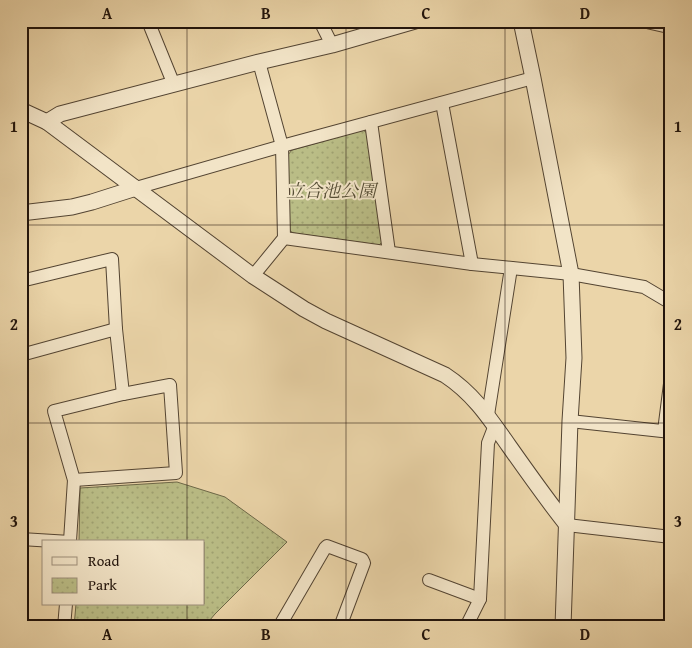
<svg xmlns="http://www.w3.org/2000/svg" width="692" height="648" font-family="'Gentium Book Plus','Noto Serif JP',serif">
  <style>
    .park { fill: url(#park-dots); stroke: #6d6848 }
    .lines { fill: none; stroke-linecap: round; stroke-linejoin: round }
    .minor-casing { stroke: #534432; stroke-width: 14 }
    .tertiary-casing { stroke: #534432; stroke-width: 17 }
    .minor { stroke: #f2e4c7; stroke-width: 12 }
    .tertiary { stroke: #f2e4c7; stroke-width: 15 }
    .grid { fill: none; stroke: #20130b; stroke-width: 1; stroke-opacity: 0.55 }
    .labels { text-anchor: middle; stroke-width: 4; stroke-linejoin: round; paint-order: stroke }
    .park-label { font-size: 18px; font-style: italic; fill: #564e36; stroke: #f2e4c7 }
    .neatline { fill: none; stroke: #20130b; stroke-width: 2 }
    .grid-label { font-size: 16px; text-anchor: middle; font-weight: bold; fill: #20130b }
  </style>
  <defs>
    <pattern id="park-dots" width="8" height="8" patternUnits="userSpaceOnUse" patternTransform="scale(1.25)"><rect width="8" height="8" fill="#babd86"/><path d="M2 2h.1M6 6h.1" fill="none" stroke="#a0a272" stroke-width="1.8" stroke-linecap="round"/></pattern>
  </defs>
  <rect width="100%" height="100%" fill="#ebd5a9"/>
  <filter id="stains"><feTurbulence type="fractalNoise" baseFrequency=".004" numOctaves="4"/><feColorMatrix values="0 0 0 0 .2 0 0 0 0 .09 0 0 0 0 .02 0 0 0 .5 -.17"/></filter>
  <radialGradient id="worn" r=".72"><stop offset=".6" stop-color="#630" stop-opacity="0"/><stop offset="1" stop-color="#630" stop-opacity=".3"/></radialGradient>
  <g class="park">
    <polygon points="363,130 367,133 382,242 379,245 293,233 288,229 287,156 292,150"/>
    <polygon points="177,482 225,497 287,542 215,614 204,627 74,627 76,604 204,604 204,542 79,542 80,488"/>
  </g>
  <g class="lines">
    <g class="minor-casing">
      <g id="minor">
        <polyline points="148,21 174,85"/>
        <polyline points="320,21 332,45"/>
        <polyline points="442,103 472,264"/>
        <polyline points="371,122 389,252"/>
        <polyline points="136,188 282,146 533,78"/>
        <polyline points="284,238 472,264 571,274 644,287 671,303"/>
        <polyline points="253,276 284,238 282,146 259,62"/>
        <polyline points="21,281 112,259 116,329"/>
        <polyline points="21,355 116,329 123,394"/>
        <polygon points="170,385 176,473 74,480 54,411 123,394"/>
        <polyline points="488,415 511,268"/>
        <polyline points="570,421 671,432"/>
        <polyline points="664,431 671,376"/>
        <polyline points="567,525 671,537"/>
        <polyline points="21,539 70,542"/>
        <polyline points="70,541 74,480"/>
        <polyline points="429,580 480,599"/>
        <polyline points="64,627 66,604"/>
        <polyline points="279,627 325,548 327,546 362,559 364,563 340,627"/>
        <polyline points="466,627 480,599 488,443 495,425"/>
      </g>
    </g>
    <g class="tertiary-casing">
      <g id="tertiary">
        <polyline points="521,21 533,78 571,274 574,358 570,421 563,627"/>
        <polyline points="649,21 671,26"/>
        <path d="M21 110 47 122 253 276 304 309 326 321 445 375C474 394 490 419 509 446 528 473 547 500 567 525"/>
        <polyline points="47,122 60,114 259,62 332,45 415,21"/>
        <polyline points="21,213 72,207 92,202 136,188"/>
      </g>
    </g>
    <use href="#minor" class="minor"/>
    <use href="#tertiary" class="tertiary"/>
  </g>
  <path class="grid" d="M187 21V542M346 21V627M505 21V627M21 225H671M21 423H671M187 604V627"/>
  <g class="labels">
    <g class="park-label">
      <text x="331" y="197">立合池公園</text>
    </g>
  </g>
  <rect width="692" height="648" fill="none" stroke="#ebd5a9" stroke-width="55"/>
  <rect x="42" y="540" width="162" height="65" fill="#f2e4c7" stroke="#9e907c"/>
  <rect x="52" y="557" width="25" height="8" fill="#f2e4c7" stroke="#9e907c"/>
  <text x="88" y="566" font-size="15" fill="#20130b">Road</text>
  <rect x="52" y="578" width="25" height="15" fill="url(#park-dots)" stroke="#9e907c"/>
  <text x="88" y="590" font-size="15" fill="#20130b">Park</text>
  <rect x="28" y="28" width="636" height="592" class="neatline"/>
  <g class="grid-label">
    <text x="107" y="19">A</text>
    <text x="266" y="19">B</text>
    <text x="426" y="19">C</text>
    <text x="585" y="19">D</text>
    <text x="14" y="132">1</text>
    <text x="678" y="132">1</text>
    <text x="14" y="330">2</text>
    <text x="678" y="330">2</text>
    <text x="14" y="527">3</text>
    <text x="678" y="527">3</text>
    <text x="107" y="640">A</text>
    <text x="266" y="640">B</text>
    <text x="426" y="640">C</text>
    <text x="585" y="640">D</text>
  </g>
  <rect width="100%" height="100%" filter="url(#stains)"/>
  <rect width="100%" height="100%" fill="url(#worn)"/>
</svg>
